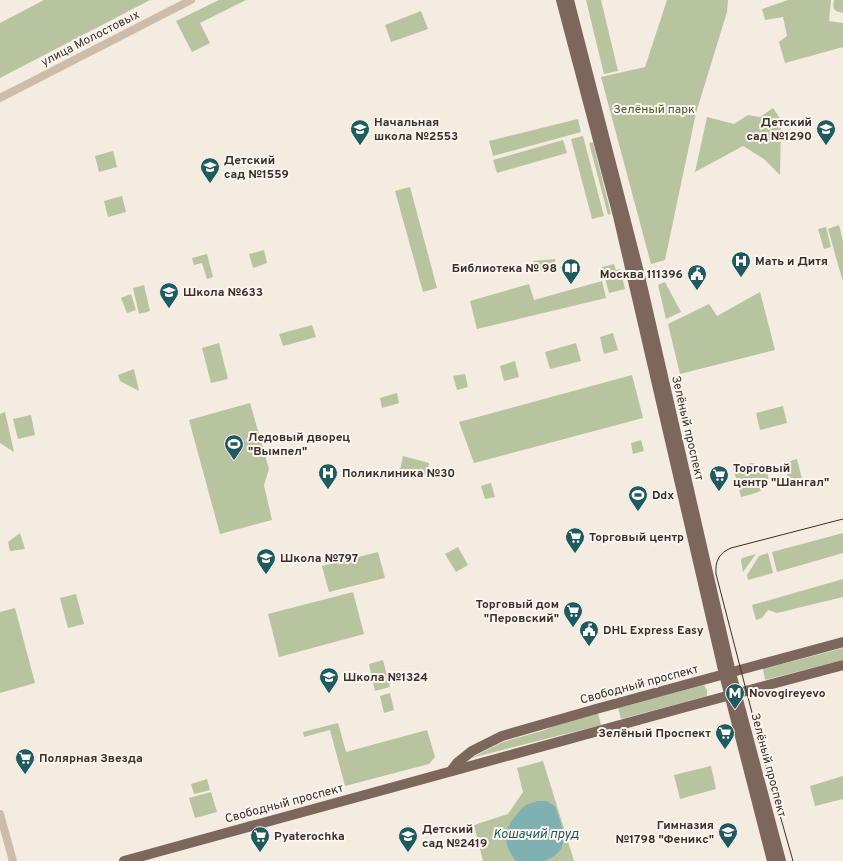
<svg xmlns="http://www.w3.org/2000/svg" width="843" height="861" font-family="Overpass,sans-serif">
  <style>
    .green { fill: #b8c4a0 }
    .water { fill: #7fb0b2 }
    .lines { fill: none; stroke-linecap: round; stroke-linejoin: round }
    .minor { stroke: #cdbbac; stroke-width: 8 }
    .major { stroke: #7d675c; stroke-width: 10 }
    .tram { stroke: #3b302b; stroke-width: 1 }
    .labels { text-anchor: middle; stroke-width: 4; stroke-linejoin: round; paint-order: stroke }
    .street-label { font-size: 12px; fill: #3b302b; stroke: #fbf5ee }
    .park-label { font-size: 12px; fill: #4a5a2e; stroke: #fbf5ee }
    .poi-label { font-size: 12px; font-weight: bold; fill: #3b302b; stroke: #fbf5ee; text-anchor: start }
    .water-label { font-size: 13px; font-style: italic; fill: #1f5a5e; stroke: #fbf5ee }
  </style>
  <rect width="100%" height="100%" fill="#f4ebe1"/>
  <g class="green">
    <polygon points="44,0 150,0 0,78 0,23"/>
    <polygon points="219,0 246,0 200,23 210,43 192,52 176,21"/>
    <polygon points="586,0 601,0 618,71 604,74"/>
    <polygon points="667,0 728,0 727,12 696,113 665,260 651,264 601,77 645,67"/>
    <polygon points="788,0 831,0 829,21 843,23 843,47 785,63 779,42 787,36 783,17 765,20 762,9"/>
    <path d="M834 0H843V13C834 11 832 9 834 0Z"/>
    <polygon points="421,11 428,29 391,42 385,25"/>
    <polygon points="773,108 781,120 780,175 764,159 743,146 695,172 707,117 734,124 748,115 760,117"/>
    <polygon points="578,119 581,132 493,156 489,141"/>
    <polygon points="583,136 604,216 592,219 571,139"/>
    <polygon points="563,140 567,153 497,173 493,160"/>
    <polygon points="593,142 611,214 608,215 589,143"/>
    <polygon points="113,151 117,167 99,172 95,156"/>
    <polygon points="410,187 437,288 423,292 395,191"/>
    <polygon points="122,196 126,212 108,217 104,201"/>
    <polygon points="839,225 843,241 843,282 828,229"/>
    <polygon points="826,227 831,247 824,249 818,229"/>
    <polygon points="264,250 267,263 253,268 249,254"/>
    <polygon points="207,254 213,277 207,279 202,263 194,265 192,258"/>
    <polygon points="555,259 556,269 535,271 533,261"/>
    <polygon points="614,264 616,270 620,269 625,289 609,293 602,267"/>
    <polygon points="602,281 606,298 477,329 470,301 529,284 534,300"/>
    <polygon points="665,282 681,312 666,319 658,285"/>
    <polygon points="144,285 150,311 139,314 133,288"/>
    <polygon points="760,292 775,350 680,374 668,324 709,304 717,316"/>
    <polygon points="131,294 136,310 127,313 121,298"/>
    <polygon points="312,325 316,337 283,346 279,334"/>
    <polygon points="613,333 618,350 604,354 600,337"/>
    <polygon points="219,343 228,379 211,383 202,348"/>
    <polygon points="576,343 581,361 550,369 545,352"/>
    <polygon points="515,361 519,377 504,381 500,366"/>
    <polygon points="134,369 139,391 120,381 118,375"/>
    <polygon points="465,374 468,387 457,390 453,376"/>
    <polygon points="632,375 643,418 474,463 459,422"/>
    <polygon points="397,393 399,403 382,408 380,398"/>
    <polygon points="250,403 269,469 264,485 272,520 220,534 189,420"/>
    <polygon points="783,406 787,423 760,430 756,413"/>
    <polygon points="5,412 14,452 0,443 0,414"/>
    <polygon points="31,415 35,435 18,439 13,419"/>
    <polygon points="641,440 644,451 633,454 631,443"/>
    <polygon points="403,456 429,463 427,474 412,478 399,474"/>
    <polygon points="797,459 803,483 790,486 784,463"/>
    <path d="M752 463C765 466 776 479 762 490 755 494 748 495 741 497L733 467Z"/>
    <polygon points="491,483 495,497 485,499 481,486"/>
    <polygon points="20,533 25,549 10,551 8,542"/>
    <polygon points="843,533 843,553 777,572 772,552"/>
    <polygon points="458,547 468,565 456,572 445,554"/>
    <polygon points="378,552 385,578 329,592 322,566"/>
    <polygon points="768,553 773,573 748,580 747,575 759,556"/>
    <polygon points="756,554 743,572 741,560 742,558"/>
    <polygon points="843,579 843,597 777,613 768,610 762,618 756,620 752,605"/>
    <polygon points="353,592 364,634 279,657 268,614"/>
    <polygon points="76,594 84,624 68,628 60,598"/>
    <polygon points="15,608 35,683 0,693 0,612"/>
    <polygon points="843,648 843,660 765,680 763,669"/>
    <polygon points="383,660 390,687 375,691 369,664"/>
    <polygon points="704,685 707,690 707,696 621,719 618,708"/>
    <polygon points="390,693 394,710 384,713 380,696"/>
    <polygon points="598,713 601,725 471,758 503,742 545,730 562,722"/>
    <polygon points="338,723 346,752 427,730 435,757 429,764 345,786 330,730 304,737 303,732"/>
    <polygon points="543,761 574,861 483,861 474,825 508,814 523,792 517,768"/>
    <polygon points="711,766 716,789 680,799 674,775"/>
    <polygon points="843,776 843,799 815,806 810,786"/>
    <polygon points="207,779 210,790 194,794 191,784"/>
    <polygon points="211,792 217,812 195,818 189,798"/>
  </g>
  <path class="water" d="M537 801H546L555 806C562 827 574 851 544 861 536 861 524 861 516 861 502 844 503 829 518 813 520 811 522 807 525 806 528 803 533 803 537 801Z"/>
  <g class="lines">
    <g class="minor">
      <polyline points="0,98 191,0"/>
      <polyline points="0,814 13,861"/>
    </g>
    <g class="major">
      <polyline points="561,0 618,216 724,674 772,861"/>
      <polyline points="569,0 640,276 731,673 781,861"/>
      <polyline points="451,771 457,763 472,751 502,736 596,709 843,642"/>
      <polyline points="124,861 682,708 843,665"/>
    </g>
    <path class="tram" d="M793 861 764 759 716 574C715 561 719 553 731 548L843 519"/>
  </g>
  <defs>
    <g id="school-pin" transform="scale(1)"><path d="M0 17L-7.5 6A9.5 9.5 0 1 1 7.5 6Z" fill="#1f5a5e" stroke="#fbf5ee"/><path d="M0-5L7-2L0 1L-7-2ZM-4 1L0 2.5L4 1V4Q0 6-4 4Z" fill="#fff"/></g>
    <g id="hospital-pin" transform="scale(1)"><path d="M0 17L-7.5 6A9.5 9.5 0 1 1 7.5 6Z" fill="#1f5a5e" stroke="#fbf5ee"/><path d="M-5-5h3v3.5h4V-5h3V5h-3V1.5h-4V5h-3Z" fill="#fff"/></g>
    <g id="library-pin" transform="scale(1)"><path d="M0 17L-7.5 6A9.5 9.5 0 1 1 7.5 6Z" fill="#1f5a5e" stroke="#fbf5ee"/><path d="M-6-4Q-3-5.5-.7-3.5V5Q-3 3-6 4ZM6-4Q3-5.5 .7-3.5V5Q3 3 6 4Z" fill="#fff"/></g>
    <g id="civic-pin" transform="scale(1)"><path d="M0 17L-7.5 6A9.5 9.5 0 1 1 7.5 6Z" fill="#1f5a5e" stroke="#fbf5ee"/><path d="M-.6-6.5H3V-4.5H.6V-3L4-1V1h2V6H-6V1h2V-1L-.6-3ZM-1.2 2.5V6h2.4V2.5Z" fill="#fff"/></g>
    <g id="stadium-pin" transform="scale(1)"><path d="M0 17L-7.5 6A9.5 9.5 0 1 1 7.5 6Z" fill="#1f5a5e" stroke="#fbf5ee"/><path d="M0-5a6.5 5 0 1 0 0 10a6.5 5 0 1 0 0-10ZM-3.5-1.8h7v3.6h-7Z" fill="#fff"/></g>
    <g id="supermarket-pin" transform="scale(1)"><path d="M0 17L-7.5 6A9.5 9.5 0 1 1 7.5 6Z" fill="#1f5a5e" stroke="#fbf5ee"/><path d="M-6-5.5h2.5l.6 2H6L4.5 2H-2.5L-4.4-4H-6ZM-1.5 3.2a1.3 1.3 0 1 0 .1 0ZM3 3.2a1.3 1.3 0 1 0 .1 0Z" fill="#fff"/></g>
    <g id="metro-pin" transform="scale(1)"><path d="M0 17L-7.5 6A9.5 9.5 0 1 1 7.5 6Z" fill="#1f5a5e" stroke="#fbf5ee"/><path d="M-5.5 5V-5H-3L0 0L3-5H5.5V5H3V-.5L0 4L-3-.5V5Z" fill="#fff"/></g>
  </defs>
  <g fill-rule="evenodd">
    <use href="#school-pin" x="360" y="129"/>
    <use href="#school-pin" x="826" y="129"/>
    <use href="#school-pin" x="210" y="167"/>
    <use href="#hospital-pin" x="741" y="261"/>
    <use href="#library-pin" x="571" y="268"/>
    <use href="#civic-pin" x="697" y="274"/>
    <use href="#school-pin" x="169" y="292"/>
    <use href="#stadium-pin" x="234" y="444"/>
    <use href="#hospital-pin" x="328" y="473"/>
    <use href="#supermarket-pin" x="719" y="475"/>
    <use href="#stadium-pin" x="638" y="495"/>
    <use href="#supermarket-pin" x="575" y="537"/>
    <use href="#school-pin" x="266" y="558"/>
    <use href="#supermarket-pin" x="573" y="611"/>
    <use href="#civic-pin" x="589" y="630"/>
    <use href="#school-pin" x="329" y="677"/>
    <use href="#metro-pin" x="735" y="693"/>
    <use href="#supermarket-pin" x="725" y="733"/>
    <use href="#supermarket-pin" x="25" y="758"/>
    <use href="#school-pin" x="728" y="832"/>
    <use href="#supermarket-pin" x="260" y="836"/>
    <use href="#school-pin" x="408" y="836"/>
  </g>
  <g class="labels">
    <g class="street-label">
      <text transform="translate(90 38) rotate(-27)" y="4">улица Молостовых</text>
      <text transform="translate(688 428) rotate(77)" y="4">Зелёный проспект</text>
      <text transform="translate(639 684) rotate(-15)" y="4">Свободный проспект</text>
      <text transform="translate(769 765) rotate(75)" y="4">Зелёный проспект</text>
      <text transform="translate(284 803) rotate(-15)" y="4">Свободный проспект</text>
    </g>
    <g class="park-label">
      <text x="654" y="113">Зелёный парк</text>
    </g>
    <g class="poi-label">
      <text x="374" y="126">Начальная<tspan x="374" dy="14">школа №2553</tspan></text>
      <text x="812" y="126" text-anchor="end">Детский<tspan x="812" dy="14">сад №1290</tspan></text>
      <text x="224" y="164">Детский<tspan x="224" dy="14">сад №1559</tspan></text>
      <text x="755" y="265">Мать и Дитя</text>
      <text x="557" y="272" text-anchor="end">Библиотека № 98</text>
      <text x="683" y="278" text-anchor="end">Москва 111396</text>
      <text x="183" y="296">Школа №633</text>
      <text x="248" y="441">Ледовый дворец<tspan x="248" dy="14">"Вымпел"</tspan></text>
      <text x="733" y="472">Торговый<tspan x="733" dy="14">центр "Шангал"</tspan></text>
      <text x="342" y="477">Поликлиника №30</text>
      <text x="652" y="499">Ddx</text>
      <text x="589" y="541">Торговый центр</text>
      <text x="280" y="562">Школа №797</text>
      <text x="559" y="608" text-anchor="end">Торговый дом<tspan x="559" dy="14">"Перовский"</tspan></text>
      <text x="603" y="634">DHL Express Easy</text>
      <text x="343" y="681">Школа №1324</text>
      <text x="749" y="697">Novogireyevo</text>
      <text x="711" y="737" text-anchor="end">Зелёный Проспект</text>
      <text x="39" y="762">Полярная Звезда</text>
      <text x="714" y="829" text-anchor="end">Гимназия<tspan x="714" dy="14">№1798 "Феникс"</tspan></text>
      <text x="422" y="833">Детский<tspan x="422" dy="14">сад №2419</tspan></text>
      <text x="274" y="840">Pyaterochka</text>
    </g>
    <g class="water-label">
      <text x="536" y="838">Кошачий пруд</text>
    </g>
  </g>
</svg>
